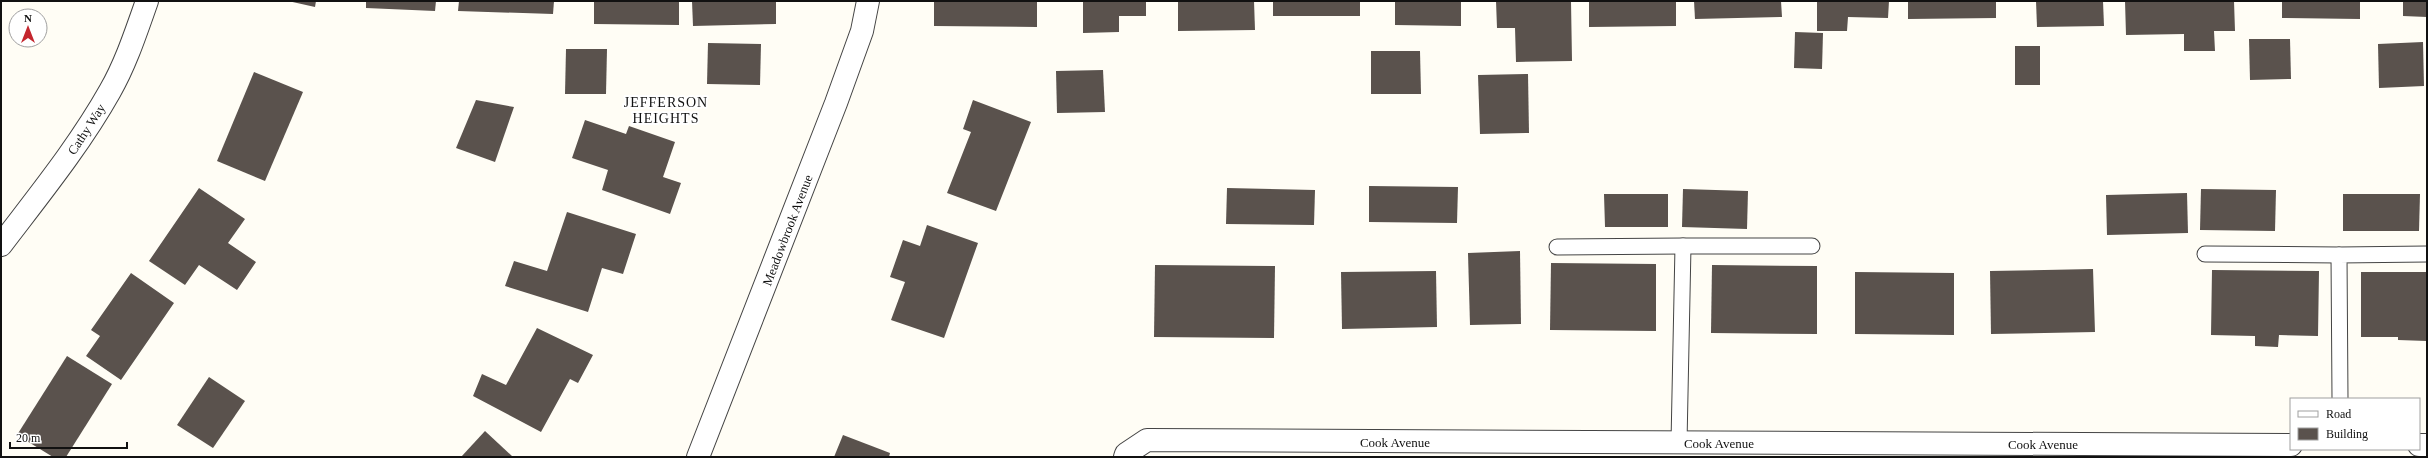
<svg xmlns="http://www.w3.org/2000/svg" width="2428" height="458" font-family="Georgia,serif">
  <style>
    .building { fill: #5a524d }
    .lines { fill: none; stroke-linecap: round; stroke-linejoin: round }
    .lane-casing { stroke: #444; stroke-width: 17 }
    .street-casing { stroke: #444; stroke-width: 24 }
    .lane { stroke: #fff; stroke-width: 15 }
    .street { stroke: #fff; stroke-width: 22 }
    .labels { text-anchor: middle; stroke-width: 4; stroke-linejoin: round; paint-order: stroke }
    .street-label { font-size: 13px; fill: #111; stroke: #fff }
    .neighbourhood-label { font-size: 14px; letter-spacing: 1px; fill: #111; stroke: #fff }
  </style>
  <rect width="100%" height="100%" fill="#fffdf5"/>
  <g class="building">
    <polygon points="288,1 316,1 315,7"/>
    <polygon points="366,1 436,1 435,11 366,8"/>
    <polygon points="459,1 554,1 553,14 458,11"/>
    <polygon points="594,1 679,1 679,25 594,24"/>
    <polygon points="692,1 776,1 776,24 693,26"/>
    <polygon points="934,1 1037,1 1037,27 934,26"/>
    <polygon points="1083,1 1146,1 1146,16 1119,16 1119,32 1083,33"/>
    <polygon points="1178,1 1254,1 1255,30 1178,31"/>
    <rect x="1273" y="1" width="87" height="15"/>
    <polygon points="1395,1 1461,1 1461,26 1395,25"/>
    <polygon points="1496,1 1571,1 1572,61 1516,62 1515,28 1497,28"/>
    <polygon points="1589,1 1676,1 1676,26 1589,27"/>
    <polygon points="1694,1 1781,1 1782,17 1695,19"/>
    <polygon points="1817,1 1889,1 1888,18 1848,17 1847,31 1817,31"/>
    <polygon points="1908,1 1996,1 1996,18 1908,19"/>
    <polygon points="2036,1 2103,1 2104,26 2037,27"/>
    <polygon points="2125,1 2234,1 2235,31 2214,31 2215,51 2184,51 2184,34 2126,35"/>
    <polygon points="2282,1 2360,1 2360,19 2282,18"/>
    <polygon points="2403,1 2427,1 2427,17 2403,16"/>
    <polygon points="1795,32 1823,33 1822,69 1794,68"/>
    <polygon points="2249,39 2290,39 2291,79 2250,80"/>
    <polygon points="2423,42 2424,86 2379,88 2378,44"/>
    <polygon points="708,43 761,44 760,85 707,84"/>
    <rect x="2015" y="46" width="25" height="39"/>
    <polygon points="566,49 607,49 606,94 565,94"/>
    <polygon points="1371,51 1420,51 1421,94 1371,94"/>
    <polygon points="1103,70 1105,112 1057,113 1056,71"/>
    <polygon points="254,72 303,92 265,181 217,161"/>
    <polygon points="1528,74 1529,133 1480,134 1478,75"/>
    <polygon points="476,100 514,107 495,162 456,148"/>
    <polygon points="973,100 1031,122 996,211 947,193 971,132 963,129"/>
    <polygon points="585,120 626,134 629,126 675,142 663,177 681,183 670,214 602,190 608,170 572,158"/>
    <polygon points="1369,186 1458,187 1457,223 1369,222"/>
    <polygon points="199,188 245,219 228,243 256,262 237,290 199,265 185,285 149,261"/>
    <polygon points="1227,188 1315,190 1314,225 1226,224"/>
    <polygon points="1683,189 1748,191 1747,229 1682,227"/>
    <polygon points="2201,189 2276,190 2275,231 2200,230"/>
    <polygon points="2187,193 2188,233 2107,235 2106,195"/>
    <polygon points="1604,194 1668,194 1668,227 1605,227"/>
    <polygon points="2343,194 2420,194 2419,231 2343,231"/>
    <polygon points="567,212 636,234 623,274 602,268 588,312 505,286 514,261 547,271"/>
    <polygon points="927,225 978,243 944,338 891,320 905,282 890,277 903,240 920,246"/>
    <polygon points="1520,251 1521,324 1470,325 1468,253"/>
    <polygon points="1551,263 1656,264 1656,331 1550,330"/>
    <polygon points="1155,265 1275,266 1274,338 1154,337"/>
    <polygon points="1712,265 1817,266 1817,334 1711,333"/>
    <polygon points="2093,269 2095,332 1991,334 1990,271"/>
    <polygon points="2212,270 2319,271 2318,336 2279,335 2278,347 2255,346 2255,336 2211,335"/>
    <polygon points="1436,271 1437,327 1342,329 1341,272"/>
    <polygon points="1855,272 1954,273 1954,335 1855,334"/>
    <polygon points="2361,272 2427,272 2427,341 2398,340 2398,337 2361,337"/>
    <polygon points="131,273 174,303 121,380 86,356 100,336 91,330"/>
    <polygon points="537,328 593,355 578,383 570,379 541,432 473,396 482,374 506,385"/>
    <polygon points="67,356 112,384 66,457 53,457 17,435"/>
    <polygon points="209,377 245,401 213,448 177,425"/>
    <polygon points="485,431 513,457 461,457"/>
    <polygon points="843,435 890,453 889,457 834,457"/>
  </g>
  <g class="lines">
    <g class="lane-casing">
      <g id="lane">
        <polyline points="1557,247 1683,246"/>
        <polyline points="2205,254 2339,255"/>
        <polyline points="2340,399 2339,255 2427,254"/>
        <polyline points="1679,443 1683,246 1812,246"/>
      </g>
    </g>
    <g class="street-casing">
      <g id="street">
        <path d="M1 245C39 195 79 146 110 91 126 63 136 32 147 1"/>
        <polyline points="2419,445 2427,445"/>
        <polyline points="698,457 836,103 862,31 868,1"/>
        <polyline points="1125,457 1126,454 1147,440 2291,445"/>
      </g>
    </g>
    <use href="#lane" class="lane"/>
    <use href="#street" class="street"/>
  </g>
  <g class="labels">
    <g class="street-label">
      <text transform="translate(86 129) rotate(-57)" y="5">Cathy Way</text>
      <text transform="translate(787 230) rotate(-69)" y="5">Meadowbrook Avenue</text>
      <text x="1395" y="447">Cook Avenue</text>
      <text x="1719" y="448">Cook Avenue</text>
      <text x="2043" y="449">Cook Avenue</text>
    </g>
    <g class="neighbourhood-label">
      <text x="666" y="107">JEFFERSON<tspan x="666" dy="16">HEIGHTS</tspan></text>
    </g>
  </g>
  <rect width="2428" height="458" fill="none" stroke="#111111" stroke-width="4"/>
  <rect x="2290" y="398" width="130" height="52" fill="#ffffff" stroke="#a0a0a0"/>
  <rect x="2298" y="411" width="20" height="6" fill="#ffffff" stroke="#a0a0a0"/>
  <text x="2326" y="418" font-size="12" fill="#111111">Road</text>
  <rect x="2298" y="428" width="20" height="12" fill="#5a524d" stroke="#a0a0a0"/>
  <text x="2326" y="438" font-size="12" fill="#111111">Building</text>
  <g transform="translate(28 28)"><circle r="19" fill="#ffffff" stroke="#a0a0a0"/>
  <path d="M0-3L7 15L0 10L-7 15Z" fill="#c4262e"/>
  <text y="-6" font-size="11" font-weight="bold" text-anchor="middle" fill="#111111">N</text>
  </g>
  <path d="M10 442v6h117v-6" fill="none" stroke="#111111" stroke-width="2"/>
  <text x="16" y="442" font-size="12" fill="#111111" stroke="#ffffff" stroke-width="3" paint-order="stroke">20 m</text>
</svg>
